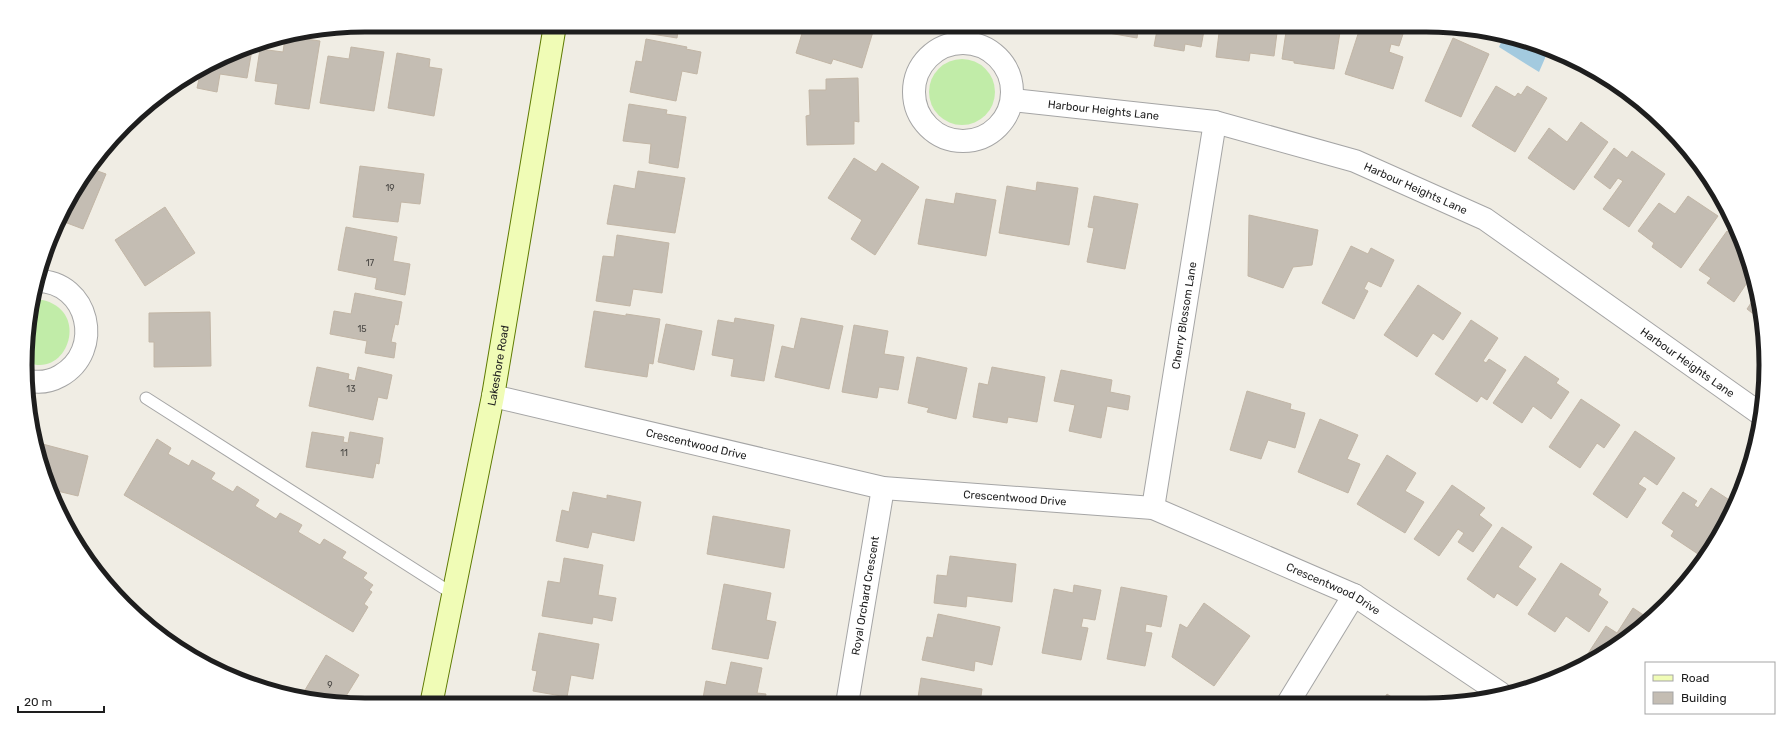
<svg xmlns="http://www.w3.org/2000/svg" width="1791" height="730" font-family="Rubik,sans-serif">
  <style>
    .grass { fill: #c1eca8 }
    .water { fill: #a3cadf }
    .building { fill: #c4bdb3; stroke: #c2b6a6 }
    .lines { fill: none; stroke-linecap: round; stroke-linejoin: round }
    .service-casing { stroke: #a5a5a5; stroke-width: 13 }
    .minor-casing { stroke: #a5a5a5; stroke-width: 24 }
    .secondary-casing { stroke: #5e7a01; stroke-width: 24 }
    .service { stroke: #fff; stroke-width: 11 }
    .minor { stroke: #fff; stroke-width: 22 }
    .secondary { stroke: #f0fcb6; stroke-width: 22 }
    .labels { text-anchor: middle; stroke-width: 3; stroke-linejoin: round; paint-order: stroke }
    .number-label { font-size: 9px; fill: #484643 }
    .street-label { font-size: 11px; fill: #1e1e1e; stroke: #fff }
    .rim { fill: none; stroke: #1e1e1e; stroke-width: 5 }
  </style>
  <rect width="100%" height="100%" fill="#f0ede4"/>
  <g class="grass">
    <circle cx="962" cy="92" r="33"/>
    <path d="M37 299C92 306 69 378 29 363L28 320 33 300Z"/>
  </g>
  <polygon class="water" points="1503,38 1535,43 1549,49 1539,72 1499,47"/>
  <g class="building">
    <polygon points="646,25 679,25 677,38 645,33"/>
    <polygon points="812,25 875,25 862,68 833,59 831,64 796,53 804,27 810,29"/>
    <polygon points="1087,25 1139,25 1137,38 1086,29"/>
    <polygon points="1158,25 1205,25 1201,47 1185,44 1184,51 1154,46"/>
    <polygon points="1220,25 1278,25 1274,56 1250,53 1249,61 1216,57"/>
    <polygon points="1287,25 1301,27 1302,25 1341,26 1334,69 1294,63 1294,61 1282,59"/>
    <polygon points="1361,25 1406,25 1399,46 1391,44 1389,52 1403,57 1393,89 1345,74"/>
    <polygon points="292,37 320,41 309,109 275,104 278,84 255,81 260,49 283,52 285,38"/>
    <polygon points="1453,38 1489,54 1461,117 1425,101"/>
    <polygon points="646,39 687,47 686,49 701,52 697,74 682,71 676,101 630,92 636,61 642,62"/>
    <polygon points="253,44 247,78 220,74 217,92 197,88 201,70 198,69"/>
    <polygon points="351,47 384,52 374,111 320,103 328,56 349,59"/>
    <polygon points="397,53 430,59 429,67 442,69 434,116 388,108"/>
    <polygon points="858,78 859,122 854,121 854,144 807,145 806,116 810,115 809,90 826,90 826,79"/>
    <polygon points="1496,86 1515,97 1518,93 1521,95 1527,86 1547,98 1515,152 1472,126"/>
    <polygon points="629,104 667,110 666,114 686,117 678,168 649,163 651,144 623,141"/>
    <polygon points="1581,122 1608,142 1574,190 1528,158 1549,128 1567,142"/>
    <polygon points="1614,148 1627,158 1632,151 1665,174 1629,227 1603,209 1623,181 1618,178 1610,189 1594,177"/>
    <polygon points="854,158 876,172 882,163 919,187 875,255 851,239 862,220 828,198"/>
    <polygon points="360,166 424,174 420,204 401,202 398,222 353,217"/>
    <polygon points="92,169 106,174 83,229 59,220 70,195"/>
    <polygon points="638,171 685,178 675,233 607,224 614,185 635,189"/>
    <polygon points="1037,182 1078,188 1069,245 999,233 1007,186 1036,191"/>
    <polygon points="956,193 996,200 986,256 918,244 926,199 954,204"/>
    <polygon points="1094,196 1138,204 1125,269 1087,262 1094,228 1088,227"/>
    <polygon points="1688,196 1718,216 1681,268 1652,247 1654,243 1638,231 1659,203 1675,214"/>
    <polygon points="165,207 195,253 145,286 115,240"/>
    <polygon points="1249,215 1318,230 1312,265 1293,267 1283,288 1248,276"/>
    <polygon points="346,227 397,237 393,261 410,264 405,295 375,289 377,278 338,270"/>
    <polygon points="1727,231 1741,240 1753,274 1734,302 1707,283 1711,278 1699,270"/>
    <polygon points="617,235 669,243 662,293 633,289 630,306 596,301 603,256 614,257"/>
    <polygon points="1351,246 1368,254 1371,248 1394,260 1381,287 1368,281 1364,289 1368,291 1354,319 1322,303"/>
    <polygon points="1418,285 1461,313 1443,340 1433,333 1417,357 1384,335"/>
    <polygon points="355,293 402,302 398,325 395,324 391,342 396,343 394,358 365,353 367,341 330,334 334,311 351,314"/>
    <polygon points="1757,294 1761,320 1747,309"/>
    <polygon points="594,311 626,316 626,314 660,319 653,364 649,363 647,377 585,367"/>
    <polygon points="210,312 211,366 154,367 154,342 149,342 149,313"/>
    <polygon points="735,318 774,325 764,381 731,376 734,359 712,355 718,320 734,323"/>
    <polygon points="801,318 843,326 829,389 775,377 782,346 794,349"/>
    <polygon points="1471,320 1498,338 1483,361 1486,363 1489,359 1506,370 1487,400 1481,396 1477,402 1435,374"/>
    <polygon points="666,324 702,331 694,370 658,362"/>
    <polygon points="854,325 888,331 884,354 904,357 898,390 879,387 877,398 842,392"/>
    <polygon points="1525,356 1559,379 1556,383 1569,392 1551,419 1533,406 1522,423 1493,403"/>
    <polygon points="917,357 967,368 956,419 927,412 929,408 908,403"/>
    <polygon points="317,367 349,374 348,379 355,381 358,367 392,375 387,399 378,397 373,420 309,406"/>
    <polygon points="992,367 1045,377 1037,422 1008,417 1007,423 973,417 979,383 988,385"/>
    <polygon points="1061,370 1112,380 1110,392 1130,396 1128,410 1107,406 1101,438 1069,431 1075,405 1054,401"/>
    <polygon points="1247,391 1291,404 1290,409 1305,413 1295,448 1268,440 1261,459 1230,450"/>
    <polygon points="1581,399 1620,425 1604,448 1597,443 1580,468 1549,447"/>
    <polygon points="1320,419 1358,435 1347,459 1360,464 1348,493 1298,472"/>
    <polygon points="1635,431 1675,458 1657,485 1644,476 1638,484 1646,489 1627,518 1593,494"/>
    <polygon points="312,432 344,437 343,442 348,443 350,432 383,438 379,464 376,463 373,478 306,467"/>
    <polygon points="157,439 171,448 168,454 189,466 192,460 215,473 211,479 233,492 237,486 259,500 255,506 276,519 280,513 302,525 298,532 320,545 324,539 346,552 342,558 367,573 363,578 373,585 369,590 372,592 364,604 368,607 353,632 124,495"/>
    <polygon points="35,442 88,456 78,496 49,489"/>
    <polygon points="1387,455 1416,473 1405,491 1424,502 1405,533 1357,504"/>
    <polygon points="1452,485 1485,508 1479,515 1492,525 1473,552 1458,542 1464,533 1458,529 1439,556 1414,539"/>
    <polygon points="1711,488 1734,503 1712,546 1704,558 1671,536 1674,531 1662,523 1683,492 1697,501 1694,505 1698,508"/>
    <polygon points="573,492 607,499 607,495 641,502 634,541 592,532 588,548 556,541 562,510 569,512"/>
    <polygon points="713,516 790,530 784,568 707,554"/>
    <polygon points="1502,527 1532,547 1518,567 1536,579 1517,606 1497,593 1494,598 1467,579"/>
    <polygon points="950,556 1016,564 1012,602 967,596 966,607 934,603 937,575 947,576"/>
    <polygon points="564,558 603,565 598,595 616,598 612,621 593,617 592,624 542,616 548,581 560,583"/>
    <polygon points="1561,563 1601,589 1598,595 1608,602 1589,632 1566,616 1555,632 1528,614"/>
    <polygon points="724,584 771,593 766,620 776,622 768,659 712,649"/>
    <polygon points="1074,585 1101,590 1095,620 1083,618 1081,627 1088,628 1081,660 1042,653 1054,589 1073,593"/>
    <polygon points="1121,587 1167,596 1161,627 1146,624 1145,632 1152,633 1145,666 1107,659"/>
    <polygon points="1204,603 1250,636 1214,686 1172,657 1180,624 1187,628"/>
    <polygon points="1633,608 1651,620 1593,659 1587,655 1606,626 1617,633"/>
    <polygon points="938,614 1000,627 992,665 975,661 974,671 922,660 927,637 933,638"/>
    <polygon points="539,633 599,644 593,679 571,675 567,697 533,691 537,671 532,670"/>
    <polygon points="326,655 359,675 343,701 302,695"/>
    <polygon points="731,662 762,668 757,693 766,694 764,704 702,704 706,681 726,685"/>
    <polygon points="921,678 982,689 980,703 917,704"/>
    <polygon points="1387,694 1399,702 1382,702"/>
  </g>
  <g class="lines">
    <g class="service-casing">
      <polyline id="service" points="146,398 453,594"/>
    </g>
    <g class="minor-casing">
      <g id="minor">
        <circle cx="963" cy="92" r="49"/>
        <path id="s1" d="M1012 100 1215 122 1355 161 1485 219 1762 415"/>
        <path d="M30 381C40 383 51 381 60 376 105 351 89 281 37 281"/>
        <path id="s2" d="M493 396 883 488 1153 508 1354 595 1500 693"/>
        <path id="s3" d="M1153 508 1215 122"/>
        <polyline points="1288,703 1354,595"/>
        <path id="s4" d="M847 704 883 488"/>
      </g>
    </g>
    <g class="secondary-casing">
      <g id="secondary">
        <path id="s5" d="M431 705 493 396 555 25"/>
      </g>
    </g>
    <use href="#service" class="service"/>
    <use href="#minor" class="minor"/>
    <use href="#secondary" class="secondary"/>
  </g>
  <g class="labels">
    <g class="number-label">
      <text x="390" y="191">19</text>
      <text x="370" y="266">17</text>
      <text x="362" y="332">15</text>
      <text x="351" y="392">13</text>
      <text x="344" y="456">11</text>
      <text x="330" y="688">9</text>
    </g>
    <g class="street-label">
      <text dy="4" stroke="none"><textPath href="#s1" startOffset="92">Harbour Heights Lane</textPath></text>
      <text dy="4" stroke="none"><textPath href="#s1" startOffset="416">Harbour Heights Lane</textPath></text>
      <text dy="4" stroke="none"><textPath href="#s3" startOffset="195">Cherry Blossom Lane</textPath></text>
      <text dy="4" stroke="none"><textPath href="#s1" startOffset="740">Harbour Heights Lane</textPath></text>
      <text dy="4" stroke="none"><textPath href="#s5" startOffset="346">Lakeshore Road</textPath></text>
      <text dy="4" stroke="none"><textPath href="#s2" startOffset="209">Crescentwood Drive</textPath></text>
      <text dy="4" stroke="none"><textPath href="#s2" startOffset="533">Crescentwood Drive</textPath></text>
      <text dy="4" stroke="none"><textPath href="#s2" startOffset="869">Crescentwood Drive</textPath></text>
      <text dy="4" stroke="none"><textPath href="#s4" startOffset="110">Royal Orchard Crescent</textPath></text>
    </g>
  </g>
  <path d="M0 0H1791V730H0ZM365 32H1426A333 333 0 0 1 1759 365V365A333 333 0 0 1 1426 698H365A333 333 0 0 1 32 365V365A333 333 0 0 1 365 32Z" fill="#fff" fill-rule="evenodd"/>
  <path class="rim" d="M365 32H1426A333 333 0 0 1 1759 365V365A333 333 0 0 1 1426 698H365A333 333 0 0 1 32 365V365A333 333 0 0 1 365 32Z"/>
  <rect x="1645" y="662" width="130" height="52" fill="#ffffff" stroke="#a5a5a5"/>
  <rect x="1653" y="675" width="20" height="6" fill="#f0fcb6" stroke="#a5a5a5"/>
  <text x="1681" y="682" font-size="12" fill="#1e1e1e">Road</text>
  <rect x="1653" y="692" width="20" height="12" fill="#c4bdb3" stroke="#a5a5a5"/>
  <text x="1681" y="702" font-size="12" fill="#1e1e1e">Building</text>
  <path d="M18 706v6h86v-6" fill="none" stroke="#1e1e1e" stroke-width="2"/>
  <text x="24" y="706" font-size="12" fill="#1e1e1e" stroke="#ffffff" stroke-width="3" paint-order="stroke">20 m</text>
</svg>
